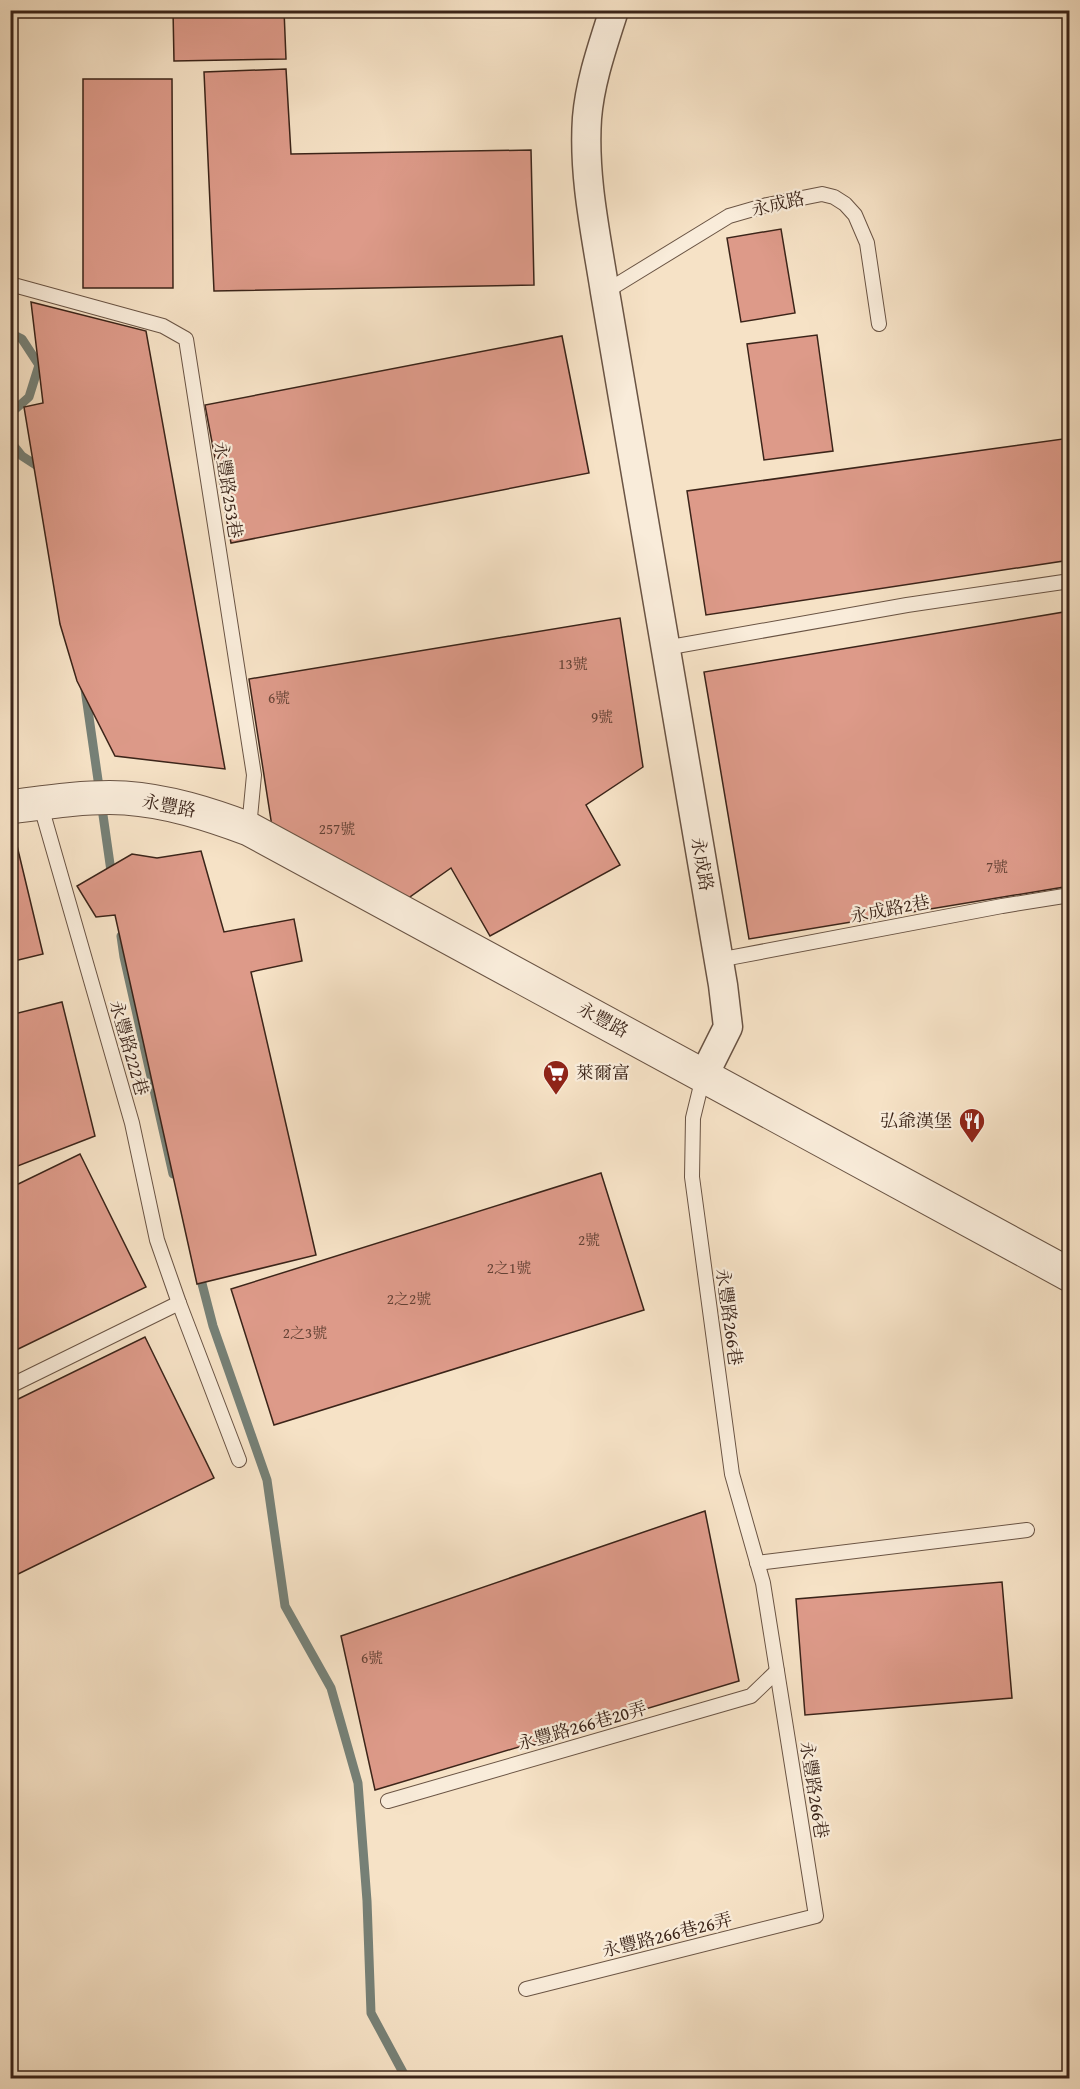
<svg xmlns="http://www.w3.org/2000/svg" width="1080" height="2089" font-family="'Gentium Book Plus','Noto Serif TC',serif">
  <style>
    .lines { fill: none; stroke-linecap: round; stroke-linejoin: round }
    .stream { stroke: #768076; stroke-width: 9 }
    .building { fill: #dd9a89; stroke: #3b2419; stroke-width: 1.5 }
    .service-casing { stroke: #6a5444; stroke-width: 16 }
    .minor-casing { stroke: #6a5444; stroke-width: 31 }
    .tertiary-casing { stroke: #6a5444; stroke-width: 35 }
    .service { stroke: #f9ecda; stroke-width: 14 }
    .minor { stroke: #f9ecda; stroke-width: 28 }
    .tertiary { stroke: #f9ecda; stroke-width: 33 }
    .labels { text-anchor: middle; stroke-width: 4.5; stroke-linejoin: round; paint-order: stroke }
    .number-label { font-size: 15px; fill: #644235 }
    .street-label { font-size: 18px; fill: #3b2419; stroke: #f9ecda }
    .poi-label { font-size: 18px; fill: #3b2419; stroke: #f9ecda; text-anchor: start }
  </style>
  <rect width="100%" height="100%" fill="#f6e2c6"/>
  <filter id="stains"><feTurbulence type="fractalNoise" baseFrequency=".00333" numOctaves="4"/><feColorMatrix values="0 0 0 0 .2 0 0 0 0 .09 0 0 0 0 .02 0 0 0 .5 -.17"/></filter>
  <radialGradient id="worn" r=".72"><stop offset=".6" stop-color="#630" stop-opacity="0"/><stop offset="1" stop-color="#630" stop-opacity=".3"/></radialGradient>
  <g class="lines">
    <g class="stream">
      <polyline points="10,333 22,339 39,365 29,397 10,414"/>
      <polyline points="10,441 22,456 42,469"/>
      <polyline points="85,689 112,878"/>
      <polyline points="121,936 124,957 173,1174"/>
      <polyline points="199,1272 213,1326 267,1480 285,1606 331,1688 358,1783 367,1901 371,2013 406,2078"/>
    </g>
  </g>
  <g class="building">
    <polygon points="173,10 284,10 286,59 174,61"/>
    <polygon points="286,69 291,154 531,150 534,285 214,291 204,72"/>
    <polygon points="83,79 172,79 173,288 83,288"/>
    <polygon points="781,229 795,313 741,322 727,238"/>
    <polygon points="31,302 146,331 225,769 115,756 77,681 60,624 24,407 43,403"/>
    <polygon points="817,335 833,451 764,460 747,344"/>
    <polygon points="562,336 589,473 231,543 205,405"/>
    <polygon points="1070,438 1070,560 706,615 687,491"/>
    <polygon points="1070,611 1070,886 749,939 704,672"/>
    <polygon points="620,618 643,767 586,805 620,865 490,936 451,868 404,901 273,833 249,679"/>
    <polygon points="13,829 43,954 10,962 10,830"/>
    <polygon points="201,851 224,932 294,919 302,961 251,972 316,1255 197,1284 115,915 96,917 77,886 132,854 157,858"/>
    <polygon points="62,1002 95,1136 10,1169 10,1015"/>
    <polygon points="80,1154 146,1287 10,1353 10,1188"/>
    <polygon points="601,1173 644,1310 274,1425 231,1289"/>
    <polygon points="145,1337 214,1478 10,1578 10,1403"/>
    <polygon points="705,1511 739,1681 375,1790 341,1636"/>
    <polygon points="1002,1582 1012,1698 805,1715 796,1599"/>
  </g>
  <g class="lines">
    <g class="service-casing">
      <g id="service">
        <polyline points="10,284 163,326 186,339 254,775 249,828"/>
        <polyline points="605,292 729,216 767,205 822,194 834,197 845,204 855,215 867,243 879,324"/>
        <polyline points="665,648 907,605 1070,581"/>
        <polyline points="40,803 132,1123 157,1240 179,1303 239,1460"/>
        <polyline points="718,960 1002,906 1070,895"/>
        <polyline points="10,1386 179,1303"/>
        <polyline points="757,1563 1027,1530"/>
        <polyline points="388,1801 751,1696 777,1671"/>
        <polyline points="526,1989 816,1916 763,1583 732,1474 692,1177 693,1118 703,1077"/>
      </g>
    </g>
    <g class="minor-casing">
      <path id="minor" d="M614 10C603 45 590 81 587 118 583 176 596 235 605 292L723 985 728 1027 704 1075"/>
    </g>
    <g class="tertiary-casing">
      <path id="tertiary" d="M10 807C47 802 87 796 125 798 168 801 209 814 249 829L1070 1275"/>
    </g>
    <use href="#service" class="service"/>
    <use href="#minor" class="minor"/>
    <use href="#tertiary" class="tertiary"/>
  </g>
  <defs>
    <g id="supermarket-pin" transform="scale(1.35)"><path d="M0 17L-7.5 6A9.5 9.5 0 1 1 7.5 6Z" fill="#8f2418" stroke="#f9ecda"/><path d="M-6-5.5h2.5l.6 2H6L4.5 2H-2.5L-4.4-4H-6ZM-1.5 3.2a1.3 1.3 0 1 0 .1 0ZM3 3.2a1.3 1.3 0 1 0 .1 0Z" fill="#fff"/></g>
    <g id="restaurant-pin" transform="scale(1.35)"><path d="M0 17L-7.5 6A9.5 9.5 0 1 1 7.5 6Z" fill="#8f2418" stroke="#f9ecda"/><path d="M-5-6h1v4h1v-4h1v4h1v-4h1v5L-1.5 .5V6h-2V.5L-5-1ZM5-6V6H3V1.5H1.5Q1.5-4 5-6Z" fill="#fff"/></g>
  </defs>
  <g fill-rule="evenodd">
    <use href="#supermarket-pin" x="556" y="1073"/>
    <use href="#restaurant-pin" x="972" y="1121"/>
  </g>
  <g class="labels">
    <g class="number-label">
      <text x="573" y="669">13號</text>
      <text x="279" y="703">6號</text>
      <text x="602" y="722">9號</text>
      <text x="337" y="834">257號</text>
      <text x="997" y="872">7號</text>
      <text x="589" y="1245">2號</text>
      <text x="509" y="1273">2之1號</text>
      <text x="409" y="1304">2之2號</text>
      <text x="305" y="1338">2之3號</text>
      <text x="372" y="1663">6號</text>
    </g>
    <g class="street-label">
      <text transform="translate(778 204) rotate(-13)" y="6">永成路</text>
      <text transform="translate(228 490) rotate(81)" y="6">永豐路253巷</text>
      <text transform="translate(169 806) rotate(11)" y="6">永豐路</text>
      <text transform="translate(702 864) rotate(80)" y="6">永成路</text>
      <text transform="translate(890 909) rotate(-11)" y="6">永成路2巷</text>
      <text transform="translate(603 1020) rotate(28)" y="6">永豐路</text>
      <text transform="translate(129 1048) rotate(74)" y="6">永豐路222巷</text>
      <text transform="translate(729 1317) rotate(82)" y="6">永豐路266巷</text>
      <text transform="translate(582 1726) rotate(-16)" y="6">永豐路266巷20弄</text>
      <text transform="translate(814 1790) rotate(81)" y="6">永豐路266巷</text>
      <text transform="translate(667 1935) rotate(-14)" y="6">永豐路266巷26弄</text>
    </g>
    <g class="poi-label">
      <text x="576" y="1079">萊爾富</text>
      <text x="952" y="1127" text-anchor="end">弘爺漢堡</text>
    </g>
  </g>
  <rect width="1080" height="2089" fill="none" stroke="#f6e2c6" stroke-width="36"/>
  <rect x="12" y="12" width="1056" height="2065" fill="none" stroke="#3b2419" stroke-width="3"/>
  <rect x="18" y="18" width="1044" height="2053" fill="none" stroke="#3b2419" stroke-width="1.5"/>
  <rect width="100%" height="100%" filter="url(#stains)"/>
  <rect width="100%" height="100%" fill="url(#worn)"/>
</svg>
